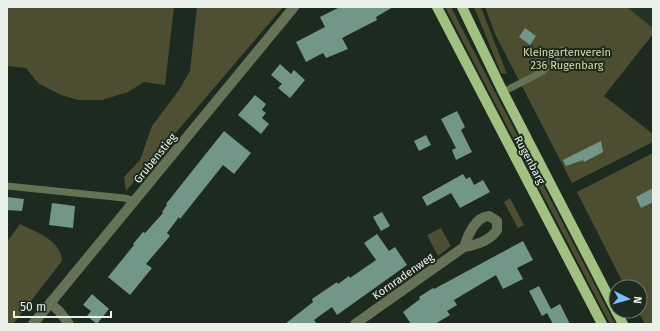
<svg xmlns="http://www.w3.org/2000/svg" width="660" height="331" font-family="'Fira Sans',sans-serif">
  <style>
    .built { fill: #213425 }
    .green { fill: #4c4d31 }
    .forest { fill: #4f5033 }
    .building { fill: #729688 }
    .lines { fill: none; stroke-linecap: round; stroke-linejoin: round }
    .lane { stroke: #647255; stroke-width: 7 }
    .street { stroke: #647255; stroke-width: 10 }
    .primary { stroke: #a2c082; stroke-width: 10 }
    .labels { text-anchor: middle; stroke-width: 4; stroke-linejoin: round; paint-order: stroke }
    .park-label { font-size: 11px; fill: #d9dba2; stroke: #1d2a1f }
    .street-label { font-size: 11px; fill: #e9f1ea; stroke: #1d2a1f }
  </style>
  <rect width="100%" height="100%" fill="#1d2a1f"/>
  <polygon class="built" points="627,7 653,7 653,28"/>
  <g class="green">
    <polygon points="7,7 174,7 165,85 144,82 128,92 102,100 78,100 61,95 38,83 26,68 7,66"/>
    <polygon points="445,7 451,7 615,324 610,324"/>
    <polygon points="474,7 480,7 482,10 507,74 501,73"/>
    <polygon points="485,7 627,7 653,28 653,34 604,96 653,134 653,142 572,183 495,34"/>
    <polygon points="653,153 653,324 645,324 638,311 640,311 640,287 625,287 577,192"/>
    <polygon points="510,198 524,225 518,228 504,202"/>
    <polygon points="441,228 451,246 438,256 427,235"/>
  </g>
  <g class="forest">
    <polygon points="197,7 283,7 126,191 124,177 140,160 152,126 179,90 190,71"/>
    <path d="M20 224C36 232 61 240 62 261L13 324H7V242Z"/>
  </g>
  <g class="building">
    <polygon points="340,7 393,7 376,17 377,20 342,38 348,49 326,58 323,53 306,62 296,42 325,27 320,17"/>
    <polygon points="525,28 536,36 530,45 519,37"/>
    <polygon points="280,64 291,74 294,70 305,80 290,98 278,88 282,84 271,75"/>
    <polygon points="255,95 266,104 262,110 266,113 262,118 269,124 261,134 238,115"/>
    <polygon points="457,111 465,127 461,130 472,152 456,160 452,150 456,148 441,119"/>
    <polygon points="224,131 251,153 234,174 223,165 180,219 179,217 167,233 170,236 146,264 152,268 130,295 108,277 134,245 133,244 143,232 145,233 163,213 162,212 167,205 166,204"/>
    <polygon points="426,135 431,145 419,151 414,141"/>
    <polygon points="601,141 603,152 584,162 583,160 566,166 563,160"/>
    <polygon points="463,174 466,179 470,177 474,185 483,180 490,192 460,208 451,193 427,206 422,197"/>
    <polygon points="653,188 653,202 641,208 636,197"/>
    <polygon points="7,197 24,199 22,211 7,210"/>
    <polygon points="52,203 75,206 73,228 49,225"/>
    <polygon points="382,212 390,226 381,231 373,217"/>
    <polygon points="377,234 389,251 395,247 407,265 337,315 332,307 314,320 317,324 285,324 313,302 312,299 337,282 338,284 349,276 350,278 376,260 364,243"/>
    <polygon points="523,241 533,260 517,268 523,279 503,289 496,275 454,300 457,305 447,311 450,315 435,324 411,324 403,312 420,299 419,297 433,288 434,289"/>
    <polygon points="539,286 551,309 560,304 570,324 553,324 547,313 542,316 529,291"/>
    <polygon points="92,294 109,309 97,324 87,316 91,311 83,305"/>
  </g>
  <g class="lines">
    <g class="lane">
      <polyline points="503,92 542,72 563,50"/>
      <polyline points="7,186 124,198 135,201"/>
    </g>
    <g class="street">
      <polyline points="50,303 59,311 69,324"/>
      <polyline points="33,324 294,7"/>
      <path d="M355 324 464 247C476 245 490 241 497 230V221L489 216C475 217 468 235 464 247"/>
    </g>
    <g class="primary">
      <polyline points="437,7 602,324"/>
      <polyline points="462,7 503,92 616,311"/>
      <polyline points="616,311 623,324"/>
    </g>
  </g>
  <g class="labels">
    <g class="park-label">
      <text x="567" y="56">Kleingartenverein<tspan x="567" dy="13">236 Rugenbarg</tspan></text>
    </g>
    <g class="street-label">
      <text transform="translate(155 158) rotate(-51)" y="4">Grubenstieg</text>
      <text transform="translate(530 160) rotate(62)" y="4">Rugenbarg</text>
      <text transform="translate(403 276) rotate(-35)" y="4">Kornradenweg</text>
    </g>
  </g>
  <rect width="660" height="331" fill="none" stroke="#e9f1ea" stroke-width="16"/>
  <g transform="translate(628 299) rotate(96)"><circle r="19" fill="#1d2a1f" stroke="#6f7a70"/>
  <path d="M0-3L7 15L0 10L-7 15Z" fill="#7ebdf9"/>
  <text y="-6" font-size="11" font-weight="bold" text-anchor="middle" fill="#e9f1ea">N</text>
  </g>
  <path d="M14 311v6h97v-6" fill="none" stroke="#e9f1ea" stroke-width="2"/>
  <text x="20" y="311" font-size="12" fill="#e9f1ea" stroke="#1d2a1f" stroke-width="3" paint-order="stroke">50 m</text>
</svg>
